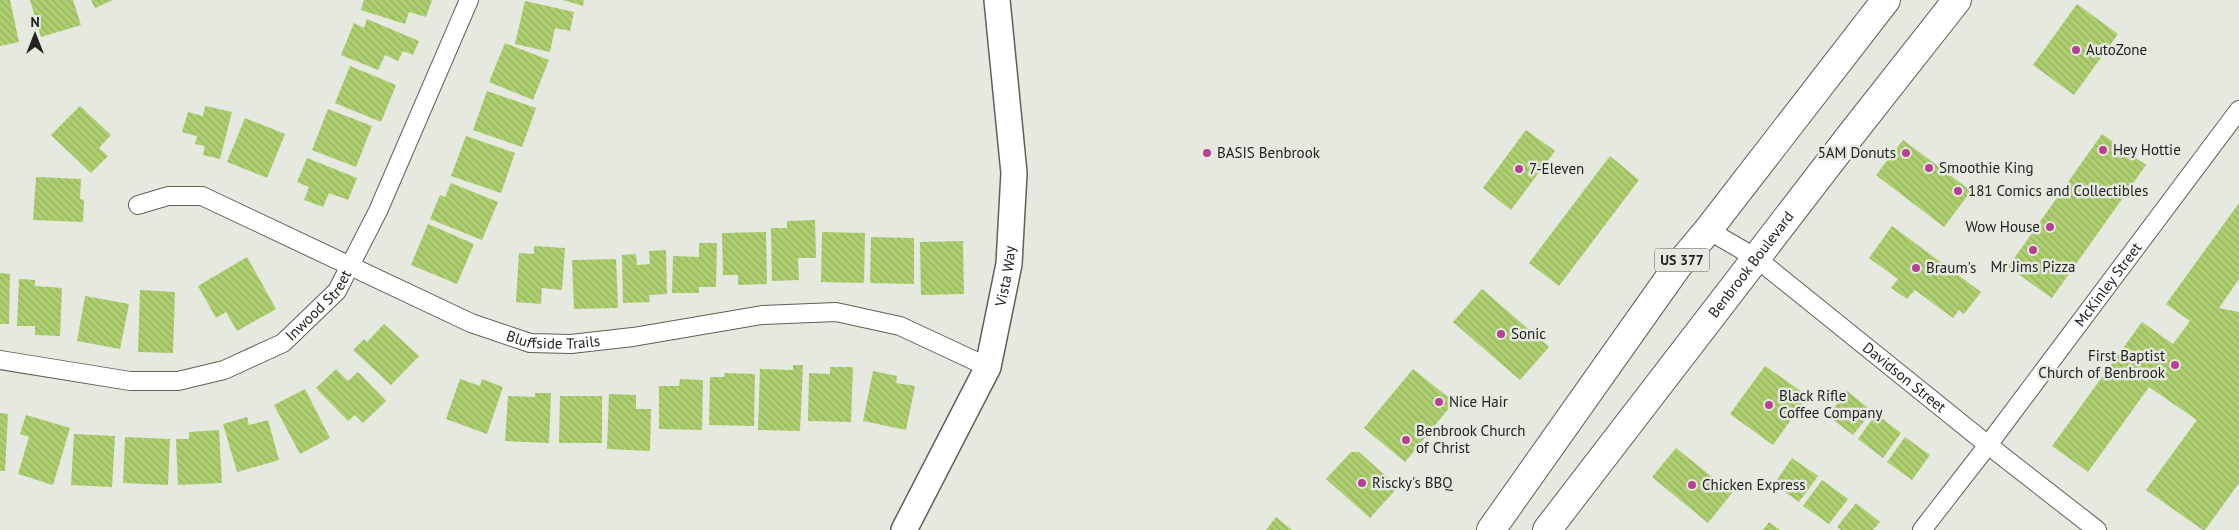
<svg xmlns="http://www.w3.org/2000/svg" width="2239" height="530" font-family="'PT Sans',sans-serif">
  <style>
    .building { fill: url(#building-back-hatch) }
    .lines { fill: none; stroke-linecap: round; stroke-linejoin: round }
    .street-casing { stroke: #5e6158; stroke-width: 20 }
    .secondary-casing { stroke: #5e6158; stroke-width: 28 }
    .highway-casing { stroke: #5e6158; stroke-width: 30 }
    .street { stroke: #fff; stroke-width: 18 }
    .secondary { stroke: #fff; stroke-width: 25 }
    .highway { stroke: #fff; stroke-width: 28 }
    .poi-dot { fill: #b83f93; stroke: #e5e9df; stroke-width: 2 }
    .labels { text-anchor: middle; stroke-width: 5; stroke-linejoin: round; paint-order: stroke }
    .shield { fill: #e5e9df; stroke: #5c5e59; stroke-width: 1 }
    .shield-label { font-size: 14px; font-weight: bold; fill: #21231f }
    .poi-label { font-size: 15px; fill: #21231f; stroke: #e5e9df; text-anchor: start }
    .street-label { font-size: 15px; fill: #21231f; stroke: #e5e9df }
  </style>
  <defs>
    <pattern id="building-back-hatch" width="6" height="6" patternUnits="userSpaceOnUse" patternTransform="scale(1.25)"><rect width="6" height="6" fill="#adcf6f"/><path d="M-1 5l2 2M0 0l6 6M5-1l2 2" fill="none" stroke="#95b160"/></pattern>
  </defs>
  <rect width="100%" height="100%" fill="#e5e9df"/>
  <g class="building">
    <polygon points="0,0 10,0 19,42 0,46"/>
    <polygon points="30,0 73,0 81,25 41,37"/>
    <polygon points="91,0 113,0 95,8"/>
    <polygon points="364,0 432,0 426,17 409,12 405,24 361,10"/>
    <polygon points="563,0 584,0 583,6"/>
    <polygon points="525,1 574,12 570,31 555,28 550,52 515,44"/>
    <polygon points="2077,4 2118,34 2074,95 2033,65"/>
    <polygon points="367,19 419,41 413,55 403,51 398,61 385,55 378,70 341,55 354,23 364,28"/>
    <polygon points="505,43 549,60 533,100 489,82"/>
    <polygon points="350,66 396,85 381,122 335,103"/>
    <polygon points="487,91 536,108 522,147 473,130"/>
    <polygon points="80,106 111,135 99,148 108,156 91,173 51,135"/>
    <polygon points="205,106 232,112 220,159 203,155 205,146 195,144 197,136 182,132 188,112 203,116"/>
    <polygon points="328,109 372,126 356,167 312,150"/>
    <polygon points="245,118 285,134 267,178 227,162"/>
    <polygon points="1526,130 1555,151 1511,210 1483,188"/>
    <polygon points="2102,134 2146,165 2052,298 2008,267"/>
    <polygon points="466,136 515,153 501,193 451,176"/>
    <polygon points="1903,140 1971,191 1944,227 1876,175"/>
    <polygon points="1610,156 1639,180 1559,286 1529,263"/>
    <polygon points="307,158 357,178 348,200 329,193 323,207 304,200 309,187 297,182"/>
    <polygon points="36,177 81,179 80,199 84,200 83,222 33,220"/>
    <polygon points="451,183 498,202 482,240 430,219 440,195 445,197"/>
    <polygon points="2239,203 2239,279 2219,308 2239,312 2239,483 2205,530 2203,530 2146,490 2197,420 2149,387 2088,472 2052,446 2142,322 2173,344 2190,321 2166,304"/>
    <polygon points="815,220 816,258 798,258 799,280 772,281 771,228 787,228 787,221"/>
    <polygon points="428,224 474,244 457,284 411,265"/>
    <polygon points="1892,226 1981,292 1964,314 1959,310 1953,318 1915,290 1907,299 1891,288 1898,279 1869,258"/>
    <polygon points="766,232 767,284 738,285 738,275 723,275 722,233"/>
    <polygon points="822,232 865,233 864,283 821,282"/>
    <polygon points="871,237 914,238 914,284 870,283"/>
    <polygon points="963,241 964,294 921,295 920,242"/>
    <polygon points="699,243 717,243 716,287 699,287 699,293 672,293 673,256 699,257"/>
    <polygon points="534,246 565,248 562,290 542,288 541,304 516,302 519,253 534,254"/>
    <polygon points="666,250 667,294 649,295 650,302 623,303 622,255 636,254 637,265 650,264 649,251"/>
    <polygon points="247,257 276,309 237,331 226,312 216,318 198,286"/>
    <polygon points="616,259 618,308 574,309 572,260"/>
    <polygon points="0,273 10,274 9,324 0,324"/>
    <polygon points="19,279 35,280 35,286 62,288 60,336 35,335 35,326 17,326"/>
    <polygon points="1482,289 1549,347 1520,380 1453,322"/>
    <polygon points="140,290 175,292 173,353 138,352"/>
    <polygon points="85,296 129,304 120,349 77,341"/>
    <polygon points="384,324 419,356 391,385 353,350 364,339 367,342"/>
    <polygon points="793,365 803,365 800,431 758,430 760,369 793,370"/>
    <polygon points="1765,366 1808,396 1773,445 1730,414"/>
    <polygon points="830,367 853,367 851,422 808,421 809,373 830,374"/>
    <polygon points="336,369 348,381 358,372 386,401 363,423 355,415 348,421 316,388"/>
    <polygon points="1413,369 1454,402 1405,462 1364,428"/>
    <polygon points="873,371 897,376 896,383 915,386 906,430 863,421"/>
    <polygon points="725,373 755,374 754,426 709,425 710,377 724,377"/>
    <polygon points="460,379 480,386 482,379 503,387 487,434 446,419"/>
    <polygon points="680,379 703,380 702,430 659,429 659,386 679,386"/>
    <polygon points="305,389 330,438 300,454 274,405"/>
    <polygon points="1847,391 1872,411 1853,435 1828,416"/>
    <polygon points="535,393 551,393 549,443 505,441 508,396 535,397"/>
    <polygon points="609,394 636,395 636,409 651,409 650,451 607,449"/>
    <polygon points="560,396 602,396 602,443 559,443"/>
    <polygon points="0,413 8,414 5,471 0,471"/>
    <polygon points="1876,414 1901,433 1883,458 1858,439"/>
    <polygon points="26,415 70,428 53,485 18,474 29,437 20,434"/>
    <polygon points="247,417 249,425 268,420 279,460 237,472 223,424"/>
    <polygon points="219,430 222,483 178,485 176,439 189,439 189,432"/>
    <polygon points="74,434 115,436 112,487 71,485"/>
    <polygon points="125,437 170,439 168,485 123,483"/>
    <polygon points="1905,437 1930,455 1912,480 1887,462"/>
    <polygon points="1676,448 1732,493 1708,523 1652,477"/>
    <polygon points="1351,452 1359,452 1398,487 1370,518 1326,479"/>
    <polygon points="1792,458 1818,476 1799,502 1774,484"/>
    <polygon points="1822,480 1848,499 1829,524 1803,506"/>
    <polygon points="1856,503 1880,522 1873,530 1841,530 1837,527"/>
    <polygon points="1276,517 1292,530 1266,530"/>
    <polygon points="1769,522 1780,530 1763,530"/>
  </g>
  <g class="lines">
    <g class="street-casing">
      <g id="street">
        <path id="s1" d="M138 205 168 196H202L471 323 530 343 571 344 633 337 762 315 836 312 900 326 988 367"/>
        <path id="s2" d="M1708 230 1756 258 1988 445 2097 530"/>
        <path id="s3" d="M0 360 130 381H178L224 370 283 343 337 291 378 211 469 0"/>
        <path id="s4" d="M1922 530 1988 445 2239 110"/>
      </g>
    </g>
    <g class="secondary-casing">
      <g id="secondary">
        <path id="s5" d="M904 530 988 367 1009 264 1014 173 997 0"/>
      </g>
    </g>
    <g class="highway-casing">
      <g id="highway">
        <polyline points="1491,530 1677,267 1708,230 1886,0"/>
        <path id="s6" d="M1547 530 1850 136 1957 0"/>
      </g>
    </g>
    <use href="#street" class="street"/>
    <use href="#secondary" class="secondary"/>
    <use href="#highway" class="highway"/>
  </g>
  <g class="poi-dot">
    <circle cx="2076" cy="50" r="5"/>
    <circle cx="2103" cy="150" r="5"/>
    <circle cx="1207" cy="153" r="5"/>
    <circle cx="1906" cy="153" r="5"/>
    <circle cx="1929" cy="168" r="5"/>
    <circle cx="1519" cy="169" r="5"/>
    <circle cx="1958" cy="191" r="5"/>
    <circle cx="2050" cy="227" r="5"/>
    <circle cx="2033" cy="250" r="5"/>
    <circle cx="1916" cy="268" r="5"/>
    <circle cx="1501" cy="334" r="5"/>
    <circle cx="2175" cy="365" r="5"/>
    <circle cx="1439" cy="402" r="5"/>
    <circle cx="1769" cy="405" r="5"/>
    <circle cx="1406" cy="440" r="5"/>
    <circle cx="1362" cy="483" r="5"/>
    <circle cx="1692" cy="485" r="5"/>
  </g>
  <g class="labels">
    <rect class="shield" x="1654.5" y="248.5" width="55" height="23" rx="4"/>
    <g class="shield-label">
      <text x="1682" y="265">US 377</text>
    </g>
    <g class="poi-label">
      <text x="2086" y="55">AutoZone</text>
      <text x="2113" y="155">Hey Hottie</text>
      <text x="1217" y="158">BASIS Benbrook</text>
      <text x="1896" y="158" text-anchor="end">5AM Donuts</text>
      <text x="1939" y="173">Smoothie King</text>
      <text x="1529" y="174">7-Eleven</text>
      <text x="1968" y="196">181 Comics and Collectibles</text>
      <text x="2040" y="232" text-anchor="end">Wow House</text>
      <text x="2033" y="272" text-anchor="middle">Mr Jims Pizza</text>
      <text x="1926" y="273">Braum's</text>
      <text x="1511" y="339">Sonic</text>
      <text x="2165" y="361" text-anchor="end">First Baptist<tspan x="2165" dy="17">Church of Benbrook</tspan></text>
      <text x="1779" y="401">Black Rifle<tspan x="1779" dy="17">Coffee Company</tspan></text>
      <text x="1449" y="407">Nice Hair</text>
      <text x="1416" y="436">Benbrook Church<tspan x="1416" dy="17">of Christ</tspan></text>
      <text x="1372" y="488">Riscky's BBQ</text>
      <text x="1702" y="490">Chicken Express</text>
    </g>
    <g class="street-label">
      <text dy="5" stroke="none"><textPath href="#s6" startOffset="335">Benbrook Boulevard</textPath></text>
      <text dy="5" stroke="none"><textPath href="#s5" startOffset="276">Vista Way</textPath></text>
      <text dy="5" stroke="none"><textPath href="#s4" startOffset="308">McKinley Street</textPath></text>
      <text dy="5" stroke="none"><textPath href="#s3" startOffset="344">Inwood Street</textPath></text>
      <text dy="5" stroke="none"><textPath href="#s1" startOffset="448">Bluffside Trails</textPath></text>
      <text dy="5" stroke="none"><textPath href="#s2" startOffset="246">Davidson Street</textPath></text>
    </g>
  </g>
  <g transform="translate(35 35)" stroke="#e5e9df" stroke-width="4" paint-order="stroke">
  <path d="M0-4L9 19L0 12L-9 19Z" fill="#21231f"/>
  <text y="-8" font-size="14" font-weight="bold" text-anchor="middle" fill="#21231f">N</text>
  </g>
</svg>
